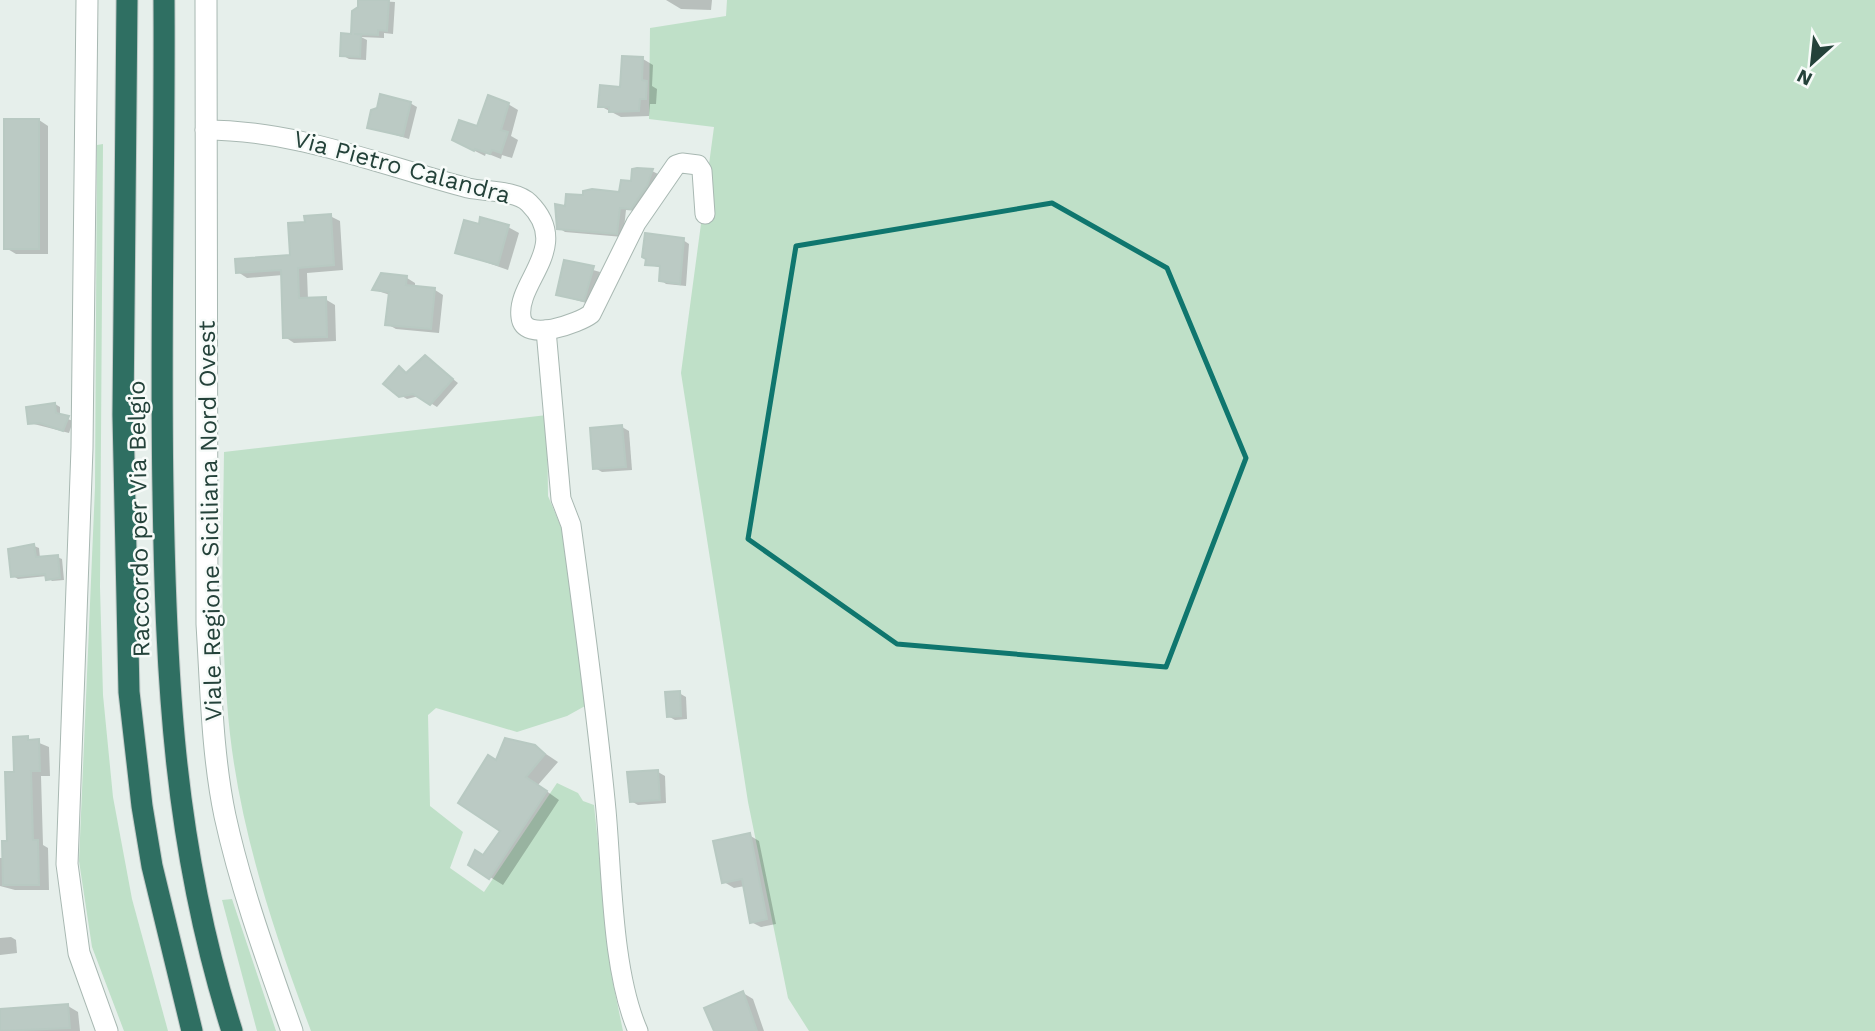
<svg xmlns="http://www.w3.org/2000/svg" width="1875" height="1031" font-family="'Work Sans',sans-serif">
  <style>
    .green { fill: #bfe0c8 }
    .shadow { fill: #0003 }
    .building { fill: #bbcac4; stroke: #b8c9c2; stroke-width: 2 }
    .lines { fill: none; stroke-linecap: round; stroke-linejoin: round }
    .minor-casing { stroke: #a8b8b2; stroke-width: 21 }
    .tertiary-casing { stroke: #a8b8b2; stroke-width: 23 }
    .motorway-casing { stroke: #c2cac8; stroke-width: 23 }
    .minor { stroke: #fff; stroke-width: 19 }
    .tertiary { stroke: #fff; stroke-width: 21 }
    .motorway { stroke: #2f6f62; stroke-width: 21 }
    .marked { fill: none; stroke: #0f766e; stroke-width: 5; stroke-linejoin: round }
    .labels { text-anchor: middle; stroke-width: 5; stroke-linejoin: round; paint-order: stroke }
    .street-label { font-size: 24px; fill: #24423a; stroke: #f7fbf9 }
  </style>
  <rect width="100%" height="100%" fill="#e6efeb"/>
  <g class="green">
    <polygon points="727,0 1875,0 1875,1031 809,1031 788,998 748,802 681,373 714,127 649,119 650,28 726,16"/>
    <polygon points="103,144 100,587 103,695 113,797 132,899 168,1031 124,1031 92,947 79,861 95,487 97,145"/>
    <path d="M547 415 548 496 564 534 585 706 567 716 517 732 436 708 428 715 430 806 463 832 450 868 484 892 557 783 578 793 583 801 594 805 612 978 623 1031H311C271 925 235 816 227 702 220 619 223 535 224 452Z"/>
    <polygon points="232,899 276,1031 257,1031 222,900"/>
  </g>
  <g class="shadow">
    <polygon points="360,0 395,2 393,34 384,33 384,38 361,37 367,40 366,60 349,59 342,55 352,35"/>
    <polygon points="666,0 712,0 711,10 681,9"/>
    <polygon points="643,59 653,65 652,86 657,89 656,104 650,104 649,116 621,117 600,106 621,89"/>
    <polygon points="410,103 417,107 409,139 369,127"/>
    <polygon points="508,104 518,110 511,136 518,140 512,158 502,155 501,159 486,153 485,156 465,146 478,129"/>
    <polygon points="39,120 48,126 48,254 16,254 6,248"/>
    <polygon points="652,171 658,174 637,211 626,210 623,237 565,232 559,228 566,208 621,194"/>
    <polygon points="330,216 340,221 343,270 307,273 308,300 325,299 335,305 336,341 294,343 285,337 283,275 247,278 238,272 292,257 306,223"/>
    <polygon points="480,226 508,227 519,233 508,270 457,252"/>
    <polygon points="683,240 689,244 686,286 666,284 661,280 662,268 647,264"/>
    <polygon points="565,262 600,272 590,304 558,295"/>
    <polygon points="407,278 415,283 415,288 435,290 443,295 439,333 396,329 387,324 390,295 375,290"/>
    <polygon points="425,357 458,383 437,407 419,396 407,399 400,395 399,368 407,374"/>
    <polygon points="55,404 60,407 60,416 73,421 69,433 30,423"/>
    <polygon points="622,427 629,431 632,470 602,472 595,468"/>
    <polygon points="34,546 39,548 40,558 57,557 62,559 64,580 52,581 47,576 18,579 13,576"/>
    <polygon points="679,693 686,697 687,719 675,720 668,716"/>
    <polygon points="27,738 49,747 50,776 41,776 43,845 48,848 49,890 15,890 0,886 0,858 4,858 9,843 16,774"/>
    <polygon points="534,746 558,762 538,785 559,800 503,885 490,877 484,857 502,830 460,802 489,757 497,762"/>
    <polygon points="658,772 665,776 666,803 638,805 631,801"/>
    <polygon points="749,835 759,841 776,924 761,927 751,922 745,886 734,888 724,882"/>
    <polygon points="11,937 16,940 17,953 0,955 0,938"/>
    <polygon points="743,993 753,999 764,1031 717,1031"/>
    <polygon points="68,1006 78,1012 80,1031 0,1031 0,1011"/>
  </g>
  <g class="building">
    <polygon points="358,0 389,0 387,31 378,30 378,35 354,34 361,34 360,57 340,56 341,33 351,34 352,11 358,7"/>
    <polygon points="622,56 643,57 642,80 647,81 646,99 640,99 639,111 609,112 609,107 598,107 600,85 620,87"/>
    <polygon points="380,94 411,102 403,136 367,128 371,110 377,108"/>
    <polygon points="488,95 509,103 501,130 508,132 501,153 492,150 490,154 475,149 474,151 452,140 459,120 477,126"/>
    <rect x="4" y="119" width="35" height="130"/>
    <polygon points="637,168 653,169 647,186 631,209 620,208 617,234 557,229 555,204 565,206 566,194 583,195 583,191 592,189 619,192 621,180 631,181 632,169"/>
    <polygon points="331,214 334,265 298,268 299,298 326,297 327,337 283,338 281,270 236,273 235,259 290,255 288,223 305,222 304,216"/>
    <polygon points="480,217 509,225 498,265 455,253 464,220 479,224"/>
    <polygon points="645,233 684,238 680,284 659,281 660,266 645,265 646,259 642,257"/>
    <polygon points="564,260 594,266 584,301 556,295"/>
    <polygon points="381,273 407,276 406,285 435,288 431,329 385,325 389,292 372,290"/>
    <polygon points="425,355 453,379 430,405 413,394 399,397 383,384 399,366 406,373"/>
    <polygon points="55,403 56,413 69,416 63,431 40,423 28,424 26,407"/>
    <polygon points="622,425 626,467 593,469 590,428"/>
    <polygon points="34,544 36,557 58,555 60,578 46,580 45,574 11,577 8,549"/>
    <polygon points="680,691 681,716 667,717 665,692"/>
    <polygon points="28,736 28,740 39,739 40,771 31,771 33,840 38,840 39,885 3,885 2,841 7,841 5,772 14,772 13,737"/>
    <polygon points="505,738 535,745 545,754 526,777 547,791 489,879 468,865 475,850 483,855 500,831 458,803 488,755 496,760"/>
    <polygon points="658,770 660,800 630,802 627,772"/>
    <polygon points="750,833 767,919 750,923 742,879 722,883 713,841"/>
    <polygon points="743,991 757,1031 714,1031 704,1008"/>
    <polygon points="68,1004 70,1028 0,1031 0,1009"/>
  </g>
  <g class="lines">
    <g class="minor-casing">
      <g id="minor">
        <path d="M205 130C297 130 380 165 468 188 486 192 516 190 529 203 573 247 516 281 521 317 524 344 579 323 591 314L636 223 676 165 682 163 698 165 702 171 705 214"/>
        <path d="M546 330 561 499 571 525C584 620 597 715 606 810 612 876 612 972 638 1031"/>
      </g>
    </g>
    <g class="tertiary-casing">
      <g id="tertiary">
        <polyline points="87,0 82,448 67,864 79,953 107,1031"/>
        <path d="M206 0 207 624C211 687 212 754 225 816 241 889 267 960 292 1031"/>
      </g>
    </g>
    <g class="motorway-casing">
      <g id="motorway">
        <polyline points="127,0 123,415 129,692 142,806 152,866 192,1031"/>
        <path d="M164 0C165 164 160 328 163 492 166 682 174 848 232 1031"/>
      </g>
    </g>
    <use href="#minor" class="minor"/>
    <use href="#tertiary" class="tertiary"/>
    <use href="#motorway" class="motorway"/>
  </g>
  <path class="marked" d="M1052 203 1167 268 1246 458 1166 667 897 644 748 539 796 246Z"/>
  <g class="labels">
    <g class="street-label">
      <text transform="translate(402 167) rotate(15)" y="8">Via Pietro Calandra</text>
      <text transform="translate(139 519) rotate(-91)" y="8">Raccordo per Via Belgio</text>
      <text transform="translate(210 521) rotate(-91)" y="8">Viale Regione Siciliana Nord Ovest</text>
    </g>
  </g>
  <g transform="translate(1812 63) rotate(207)" stroke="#f7fbf9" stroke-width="5" paint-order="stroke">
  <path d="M0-5L12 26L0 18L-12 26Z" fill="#24423a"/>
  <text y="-10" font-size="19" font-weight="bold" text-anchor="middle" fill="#24423a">N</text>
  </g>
</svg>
